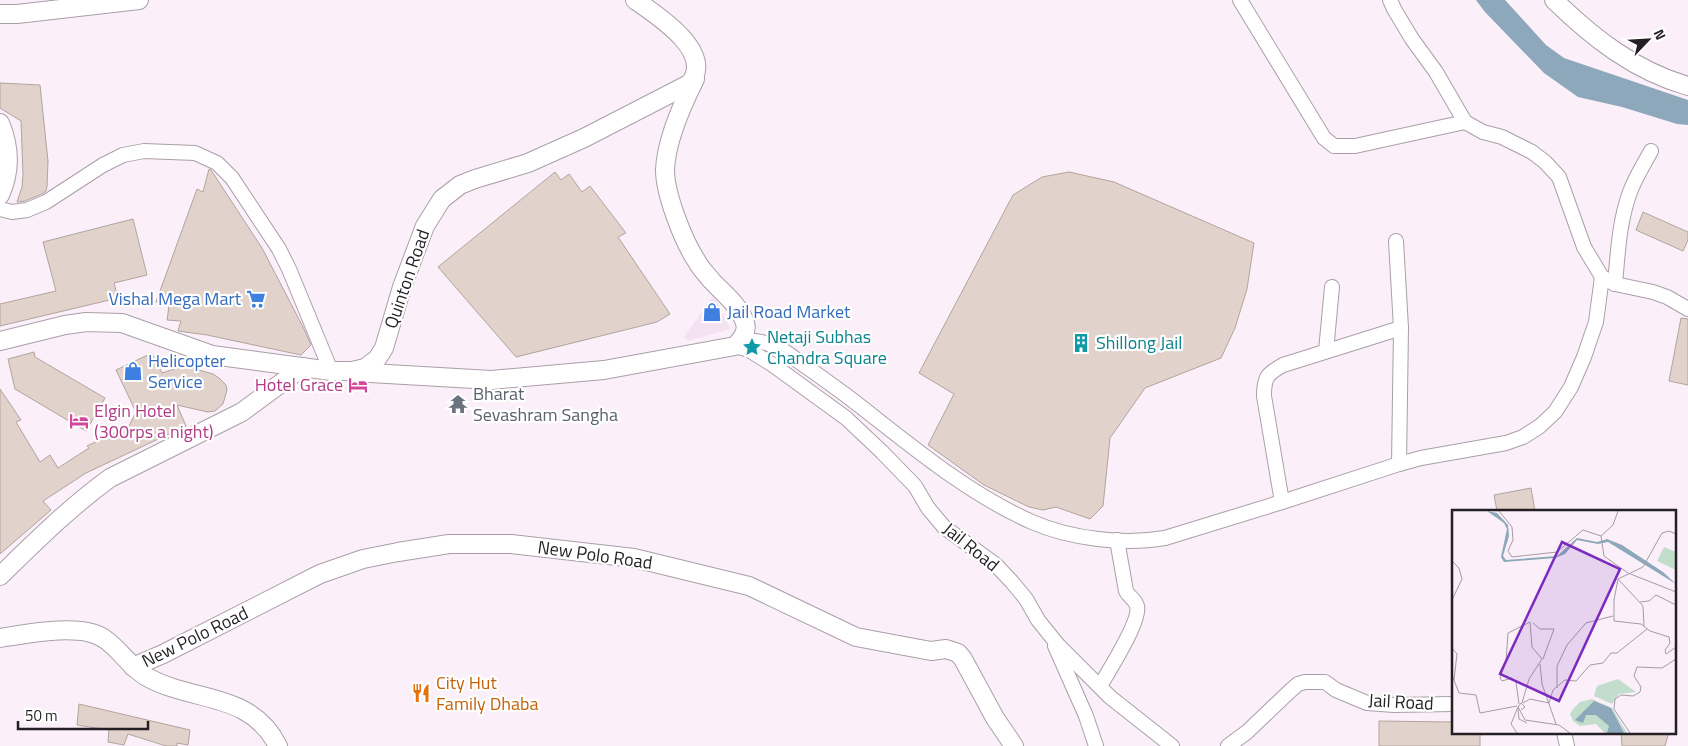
<svg xmlns="http://www.w3.org/2000/svg" width="1688" height="746" font-family="'Titillium Web',sans-serif">
  <style>
    .built { fill: #f4e2f3 }
    .water { fill: #8ca8ba }
    .building { fill: #e2d2cc; stroke: #b2a49d }
    .lines { fill: none; stroke-linecap: round; stroke-linejoin: round }
    .minor-casing { stroke: #aa9fa9; stroke-width: 16 }
    .tertiary-casing { stroke: #aa9fa9; stroke-width: 20 }
    .minor { stroke: #fff; stroke-width: 14 }
    .tertiary { stroke: #fff; stroke-width: 18 }
    .labels { text-anchor: middle; stroke-width: 4.5; stroke-linejoin: round; paint-order: stroke }
    .street-label { font-size: 18px; fill: #231f23; stroke: #fff }
    .shop-label { font-size: 18px; fill: #366cbe; stroke: #fff; text-anchor: start }
    .culture-label { font-size: 18px; fill: #0d838f; stroke: #fff; text-anchor: start }
    .hotel-label { font-size: 18px; fill: #b23c85; stroke: #fff; text-anchor: end }
    .worship-label { font-size: 18px; fill: #5b616d; stroke: #fff; text-anchor: start }
    .food-label { font-size: 18px; fill: #c56008; stroke: #fff; text-anchor: start }
    .inset-road { fill: none; stroke: #a59ca4; stroke-width: 1 }
    .view { fill: #7b2cbf; fill-opacity: 0.15; stroke: #7b2cbf; stroke-width: 2.5 }
    .inset-edge { fill: none; stroke: #231f23; stroke-width: 2.5 }
  </style>
  <rect width="100%" height="100%" fill="#fbeffa"/>
  <polygon class="built" points="714,295 730,329 689,341 684,337"/>
  <polygon class="water" points="1476,0 1505,0 1546,45 1564,58 1688,100 1688,125 1677,124 1622,107 1578,97 1544,73 1485,12"/>
  <g class="building">
    <polygon points="0,83 40,85 48,161 47,187 46,191 42,194 25,201 17,202 22,187 23,175 21,121 0,108"/>
    <polygon points="209,169 211,170 262,248 303,327 311,345 301,355 207,335 178,331 181,321 167,320 169,306 156,302 197,189 203,192"/>
    <polygon points="555,172 561,180 569,174 582,192 590,186 626,233 618,237 670,314 657,322 516,357 438,267"/>
    <polygon points="1069,172 1114,182 1254,243 1247,289 1235,328 1221,358 1145,388 1110,438 1103,506 1090,519 1056,507 1043,510 1029,507 984,485 928,445 954,394 919,373 1013,195 1042,177"/>
    <polygon points="1643,212 1688,232 1688,240 1683,251 1636,230"/>
    <polygon points="133,219 147,275 114,283 118,298 0,326 0,304 56,291 43,242"/>
    <polygon points="1681,318 1688,319 1688,385 1669,381"/>
    <polygon points="34,352 35,357 105,398 86,431 15,389 8,359"/>
    <polygon points="152,353 162,373 184,366 213,374 219,378 226,385 227,390 223,404 215,411 208,412 177,405 186,426 86,473 43,501 51,510 0,554 0,389 21,420 16,422 40,462 50,455 58,468 89,448 87,446 129,426 136,412 116,370"/>
    <polygon points="1531,488 1535,511 1497,511 1494,495"/>
    <polygon points="79,704 190,730 188,745 177,743 177,746 166,746 128,734 124,745 108,742 109,730 77,725"/>
    <polygon points="1379,721 1453,722 1453,732 1480,732 1480,746 1379,746"/>
    <polygon points="1621,732 1669,732 1665,746 1622,746"/>
  </g>
  <g class="lines">
    <g class="minor-casing">
      <g id="minor">
        <polyline points="1240,0 1324,138 1334,146 1355,146 1465,122"/>
        <polyline points="1390,0 1394,9 1412,39 1436,72 1465,122 1483,132 1502,137 1532,152 1545,162 1559,177 1584,247 1602,277 1615,284 1653,292 1667,297 1688,309"/>
        <polyline points="0,209 12,212 27,210 46,202 103,165 123,155 144,151 195,153 217,163 232,178 279,249 289,269 331,371"/>
        <polyline points="1396,241 1401,328 1399,464"/>
        <path d="M1615 284C1618 252 1619 222 1630 192 1635 178 1644 164 1651 151"/>
        <path d="M739 342C754 339 765 342 779 348 787 352 794 358 801 363 817 374 832 385 847 396 906 441 964 492 1032 522 1071 539 1124 545 1165 538L1282 502 1399 464 1421 458 1506 443 1523 437 1540 426 1555 412 1571 387 1584 357 1596 322 1602 277"/>
        <polyline points="735,346 749,350 773,365 846,418 882,452 915,486 928,508 944,527 996,565 1012,582 1026,599 1038,620 1058,645 1110,697 1172,746"/>
        <polyline points="1326,351 1332,287"/>
        <path d="M1282 502 1264 396C1264 377 1267 374 1283 365L1401 328"/>
        <polyline points="1055,646 1086,716 1096,746"/>
        <path d="M1100 686C1108 672 1141 621 1137 606 1135 599 1129 597 1126 591L1117 540"/>
        <polyline points="1564,732 1567,746"/>
        <polyline points="1228,746 1247,732 1290,691 1298,684 1305,682 1325,682 1336,690 1367,703 1394,705 1453,704"/>
      </g>
    </g>
    <g class="tertiary-casing">
      <g id="tertiary">
        <path d="M1554 0C1593 38 1635 71 1688 86"/>
        <polyline points="0,14 17,14 139,0"/>
        <path d="M0 123C10 147 11 171 0 195"/>
        <path d="M0 341 65 325 86 322 122 323 212 355 331 371H352L365 368 377 359 384 348 402 287 425 226 442 199 460 185 475 179 528 163 584 138 689 84C717 54 657 15 635 0"/>
        <path d="M353 372 491 380 604 370 735 346C741 340 748 332 745 323 740 306 724 294 712 281 707 275 700 268 696 260 683 240 665 194 665 170 666 141 682 105 695 79"/>
        <path d="M0 576C35 542 70 507 110 478L242 412 303 367"/>
        <path d="M0 638C25 634 63 627 87 632 114 636 125 665 147 677 194 703 250 691 278 746"/>
        <polyline points="133,667 163,654 320,574 363,559 398,552 449,544 511,544 634,558 749,586 856,637 931,651 946,649 958,653 963,659 995,718 1014,746"/>
      </g>
    </g>
    <use href="#minor" class="minor"/>
    <use href="#tertiary" class="tertiary"/>
  </g>
  <defs>
    <g id="supermarket-bare" transform="scale(1.5)"><path d="M-6-5.5h2.5l.6 2H6L4.5 2H-2.5L-4.4-4H-6ZM-1.5 3.2a1.3 1.3 0 1 0 .1 0ZM3 3.2a1.3 1.3 0 1 0 .1 0Z" fill="#3f7fe0" stroke="#fff" stroke-width="2.5" paint-order="stroke"/></g>
    <g id="shop-bare" transform="scale(1.5)"><path d="M-5-2.5h2.3a2.7 3.5 0 0 1 5.4 0H5L5.5 6h-11ZM-1.5-2.5h3a1.5 2.3 0 0 0-3 0Z" fill="#3f7fe0" stroke="#fff" stroke-width="2.5" paint-order="stroke"/></g>
    <g id="building-bare" transform="scale(1.5)"><path d="M-4-6H4V6H1V3H-1V6H-4ZM-2.5-4.3h1.7v1.8h-1.7ZM.8-4.3h1.7v1.8H.8ZM-2.5-1h1.7V.8h-1.7ZM.8-1h1.7V.8H.8Z" fill="#0f9aa8" stroke="#fff" stroke-width="2.5" paint-order="stroke"/></g>
    <g id="sight-bare" transform="scale(1.5)"><path d="M0-6L1.8-2.2L6-1.7L2.9 1.2L3.7 5.4L0 3.3L-3.7 5.4L-2.9 1.2L-6-1.7L-1.8-2.2Z" fill="#0f9aa8" stroke="#fff" stroke-width="2.5" paint-order="stroke"/></g>
    <g id="hotel-bare" transform="scale(1.5)"><path d="M-6-4.5h1.5V1H6V5H4.5V3h-9V5H-6ZM-4 0a1.8 1.8 0 1 1 3.6 0ZM.5 0V-2.5h3Q6-2.5 6 0Z" fill="#d1479c" stroke="#fff" stroke-width="2.5" paint-order="stroke"/></g>
    <g id="temple-bare" transform="scale(1.5)"><path d="M0-6L5-2H3V0L6.5 2.5H4V6H1.5V3h-3V6H-4V2.5H-6.5L-3 0V-2H-5Z" fill="#6b7280" stroke="#fff" stroke-width="2.5" paint-order="stroke"/></g>
    <g id="restaurant-bare" transform="scale(1.5)"><path d="M-5-6h1v4h1v-4h1v4h1v-4h1v5L-1.5 .5V6h-2V.5L-5-1ZM5-6V6H3V1.5H1.5Q1.5-4 5-6Z" fill="#e8710a" stroke="#fff" stroke-width="2.5" paint-order="stroke"/></g>
  </defs>
  <g fill-rule="evenodd">
    <use href="#supermarket-bare" x="256" y="299"/>
    <use href="#shop-bare" x="712" y="312"/>
    <use href="#building-bare" x="1081" y="343"/>
    <use href="#sight-bare" x="752" y="347"/>
    <use href="#shop-bare" x="133" y="371"/>
    <use href="#hotel-bare" x="358" y="385"/>
    <use href="#temple-bare" x="458" y="404"/>
    <use href="#hotel-bare" x="79" y="421"/>
    <use href="#restaurant-bare" x="421" y="693"/>
  </g>
  <g class="labels">
    <g class="street-label">
      <text transform="translate(407 279) rotate(-71)" y="6">Quinton Road</text>
      <text transform="translate(971 547) rotate(39)" y="6">Jail Road</text>
      <text transform="translate(595 555) rotate(8)" y="6">New Polo Road</text>
      <text transform="translate(195 637) rotate(-26)" y="6">New Polo Road</text>
      <text transform="translate(1401 702) rotate(3)" y="6">Jail Road</text>
    </g>
    <g class="shop-label">
      <text x="241" y="305" text-anchor="end">Vishal Mega Mart</text>
      <text x="727" y="318">Jail Road Market</text>
      <text x="148" y="367">Helicopter<tspan x="148" dy="21">Service</tspan></text>
    </g>
    <g class="culture-label">
      <text x="767" y="343">Netaji Subhas<tspan x="767" dy="21">Chandra Square</tspan></text>
      <text x="1096" y="349">Shillong Jail</text>
    </g>
    <g class="hotel-label">
      <text x="343" y="391">Hotel Grace</text>
      <text x="94" y="417" text-anchor="start">Elgin Hotel<tspan x="94" dy="21">(300rps a night)</tspan></text>
    </g>
    <g class="worship-label">
      <text x="473" y="400">Bharat<tspan x="473" dy="21">Sevashram Sangha</tspan></text>
    </g>
    <g class="food-label">
      <text x="436" y="689">City Hut<tspan x="436" dy="21">Family Dhaba</tspan></text>
    </g>
  </g>
  <g transform="translate(1452 510)">
    <rect width="224" height="224" fill="#fbeffa"/>
    <path d="M212 37 224 42V60L205 51ZM166 169 184 182 167 184 160 194 142 186 145 176ZM140 189 160 198 175 223H153L144 214 128 216 121 211 118 204 121 199 128 192Z" fill="#c2ddcc"/>
    <path d="M35 1 45 3 56 15 57 26 51 46 54 50 105 46 125 28 145 32 155 29 170 35 211 62 224 74 156 32 146 34 125 30 113 44 103 48 52 52 49 47 55 19 52 13ZM142 191 159 198 172 223H155L157 216 144 205H134L131 213 123 210Z" fill="#8ca8ba"/>
    <path class="inset-road" d="M47 1 60 17 61 30 56 41 60 47 105 42 131 20 149 26M166 1 161 15 149 26 152 46 176 63 224 82M0 51 7 58 10 69 0 90M166 69 191 57 210 23 217 21 224 24M188 92 197 91 204 85 224 95M81 113 88 119H102L91 149M192 116 191 96 166 69 162 90V111L189 114 198 121 217 127 218 133 213 140 214 144 224 137M0 138 5 144 2 170M88 154 90 174 104 214M0 165 7 183 24 185 28 203 65 196M105 178V156L115 135 134 113 161 106M71 193 78 189 97 193M97 193 101 180 113 170 124 171 138 155 151 153 159 143H165L195 119M67 194 64 172 60 168 50 171 48 168 54 151 56 123 78 112 80 137 90 149 77 169 70 193M66 199 67 209 75 213M69 200 73 197 69 193 66 197 73 210 107 215 118 223M65 223 59 214 66 197M178 223 162 199 163 189 169 185 181 186 188 182 189 177 182 166 185 157 210 158 224 149"/>
    <path class="view" d="M110 32 168 59 107 191 48 164Z"/>
    <rect width="224" height="224" class="inset-edge"/>
  </g>
  <g transform="translate(1648 40) rotate(65)" stroke="#ffffff" stroke-width="4" paint-order="stroke">
  <path d="M0-4L9 19L0 12L-9 19Z" fill="#231f23"/>
  <text y="-8" font-size="14" font-weight="bold" text-anchor="middle" fill="#231f23">N</text>
  </g>
  <path d="M18 721v8h130v-8" fill="none" stroke="#231f23" stroke-width="2.5"/>
  <text x="25" y="721" font-size="15" fill="#231f23" stroke="#ffffff" stroke-width="4" paint-order="stroke">50 m</text>
</svg>
